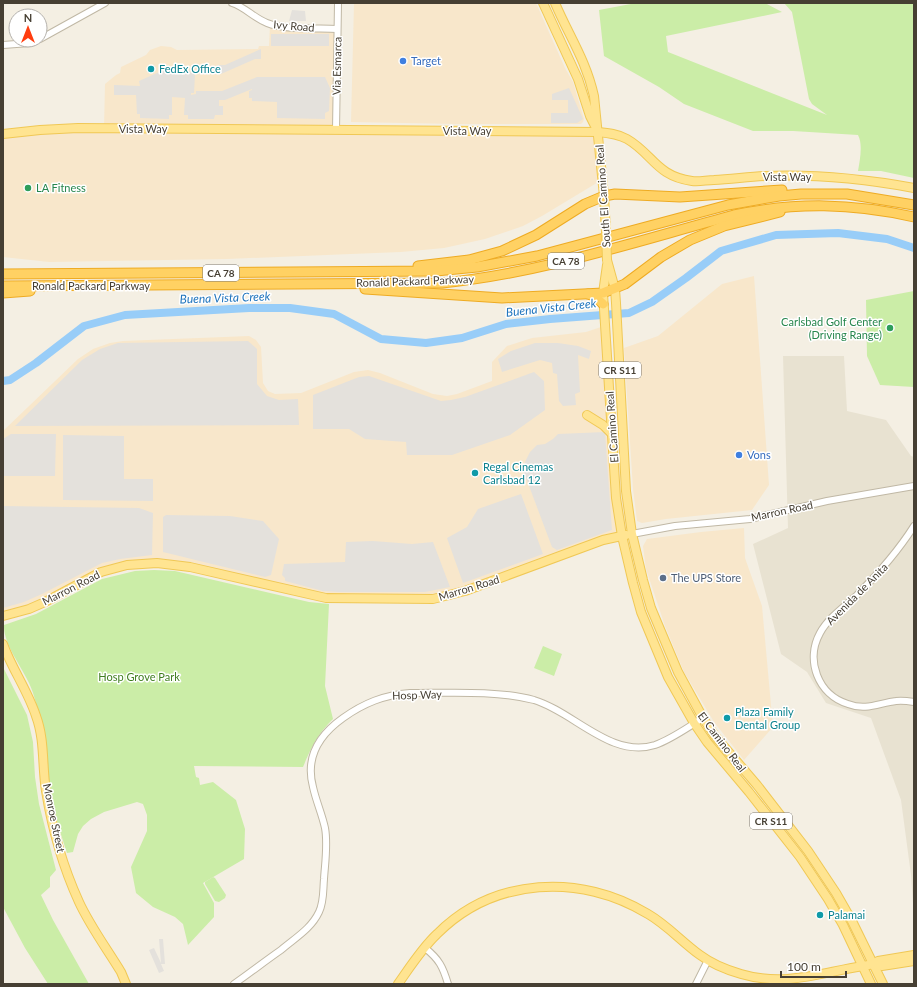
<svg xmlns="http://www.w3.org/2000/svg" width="917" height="987" font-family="Lato,sans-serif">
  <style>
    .residential { fill: #e8e2d1 }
    .commercial { fill: #f8e7cb }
    .green { fill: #cbeda7 }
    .parking { fill: #e4e1dc }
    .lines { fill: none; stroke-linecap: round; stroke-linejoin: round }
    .river { stroke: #98cdf8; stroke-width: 8 }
    .minor-casing { stroke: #c0b8a5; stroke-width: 8 }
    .major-casing { stroke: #f0c855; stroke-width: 10 }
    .highway-casing { stroke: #eeab23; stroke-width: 11 }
    .minor { stroke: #fff; stroke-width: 6 }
    .major { stroke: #ffe491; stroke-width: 8 }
    .highway { stroke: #ffd163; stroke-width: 9 }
    .major-bridge-casing { stroke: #f0c855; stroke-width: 10; stroke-linecap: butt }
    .major-bridge { stroke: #ffe491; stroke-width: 8 }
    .shop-dot { fill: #3f7fe0; stroke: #fff; stroke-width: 1.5 }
    .culture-dot { fill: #0f9aa8; stroke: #fff; stroke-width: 1.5 }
    .leisure-dot { fill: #2e9e5b; stroke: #fff; stroke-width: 1.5 }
    .service-dot { fill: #5c6f8a; stroke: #fff; stroke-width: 1.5 }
    .labels { text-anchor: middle; stroke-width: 3; stroke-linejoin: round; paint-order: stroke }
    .shield { fill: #fff; stroke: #7e7970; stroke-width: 1 }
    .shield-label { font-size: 10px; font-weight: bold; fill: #463f33 }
    .street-label { font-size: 11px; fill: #463f33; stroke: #fff }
    .shop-label { font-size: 11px; fill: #366cbe; stroke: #fff; text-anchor: start }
    .culture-label { font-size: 11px; fill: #0d838f; stroke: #fff; text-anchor: start }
    .leisure-label { font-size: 11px; fill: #27864d; stroke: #fff; text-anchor: start }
    .service-label { font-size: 11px; fill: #4e5e75; stroke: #fff; text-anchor: start }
    .park-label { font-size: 11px; fill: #407e20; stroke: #fff }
    .water-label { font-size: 12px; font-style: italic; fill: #2175bd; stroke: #fff }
  </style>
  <rect width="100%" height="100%" fill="#f4efe3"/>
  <polygon class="residential" points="783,356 844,356 847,411 886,420 911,456 914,457 914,918 911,875 901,800 871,718 826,703 807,672 781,654 753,544 788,528"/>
  <g class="commercial">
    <polygon points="354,3 536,3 565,68 573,82 584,119 583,122 581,124 456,124 351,122"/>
    <polygon points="270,25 337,30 336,129 104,128 105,84 116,75 120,73 121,67 146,55 150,50 161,46 171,47 177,50 258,49 259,46 269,46"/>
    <polygon points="13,132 597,133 600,181 542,216 523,226 485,239 444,248 401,252 227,259 49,262 3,257 3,133"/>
    <polygon points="754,276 769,485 752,510 666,519 642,523 637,521 633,489 624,348 658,336 722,284"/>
    <polygon points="610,324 621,492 627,535 449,596 345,599 192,567 127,565 73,585 3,616 3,431 78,359 93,349 110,343 123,341 249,336 256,340 261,347 263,383 268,391 275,394 301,393 354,372 368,370 380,373 433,394 447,396 457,394 492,381 492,362 507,346 532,338 586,332"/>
    <polygon points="744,528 745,558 762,606 773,727 744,760 714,722 684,672 665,626 646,569 643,546 647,539 701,532"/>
  </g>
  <g class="green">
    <path d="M636 3H765L782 12 666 36 668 52 827 115 812 104 809 99 792 12 784 3H914V178L881 171H858C860 160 863 144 858 135L793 131H753L684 104 659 87 604 56 599 10Z"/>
    <polygon points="914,291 914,387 880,385 867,356 866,300"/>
    <path d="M154 570 175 571 309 602 329 604 325 686 333 719C317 735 312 746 303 767L194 766 196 777 199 778 200 785 213 782 236 800 245 829 244 859 203 883 214 903V917L188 945 183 924 175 917 153 907 136 893 131 867 147 831V815L143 804 137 802 104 812 91 819 83 826 78 834 73 852 67 853C60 831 52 808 47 786 39 752 44 715 29 683 22 667 3 643 4 625L36 614 102 579 135 571Z"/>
    <polygon points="543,646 562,654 554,676 534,668"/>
    <polygon points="3,667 27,715 33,742 35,777 39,804 56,870 50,877 50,887 41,895 53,920 89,984 48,984 25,948 3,907"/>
    <polygon points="213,877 215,878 226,895 225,898 219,902 215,901 205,884 205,882"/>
  </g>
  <g class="parking">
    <polygon points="292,10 305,11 306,21 289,21"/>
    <rect x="271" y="34" width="58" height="12"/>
    <polygon points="261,49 261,59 255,59 221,74 217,74 217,65 225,65"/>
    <polygon points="185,65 186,69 195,75 194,93 191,93 191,95 196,94 196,91 222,91 257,77 325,77 330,88 329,111 325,113 325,119 277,118 277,102 252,101 252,98 249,98 249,91 252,90 252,89 225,100 219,100 219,106 223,106 223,115 215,115 214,119 188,119 188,115 184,115 185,98 172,97 172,115 169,115 169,119 140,118 140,114 137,114 136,95 114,95 114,85 140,86 139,81 166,69 168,71 172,70 171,67"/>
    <polygon points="569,88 583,119 577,123 551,123 551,113 568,113 568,100 552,100 552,94"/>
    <polygon points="248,341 257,349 257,384 267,396 279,400 298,399 299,425 15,426 82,360 100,349 118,343"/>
    <polygon points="535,343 558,343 578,346 591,351 589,359 578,355 580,392 575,394 576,405 563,406 559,401 557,374 553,373 552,363 540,360 502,372 498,359 511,351"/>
    <polygon points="534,372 544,381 545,410 510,435 452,455 407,455 406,442 365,439 349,429 313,429 313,395 359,377 369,376 441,401 451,400 465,397"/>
    <polygon points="605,432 612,530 557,550 552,547 523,470 525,462 530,452 537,445 545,444 553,439 558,434"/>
    <polygon points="11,434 56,434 55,476 3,476 3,439"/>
    <polygon points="63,435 124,436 124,479 153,479 153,501 63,500"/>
    <polygon points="521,494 543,554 463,583 447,538 467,527 478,509"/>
    <polygon points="3,506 139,508 153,513 152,555 120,559 102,563 42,594 24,602 3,608"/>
    <polygon points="166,515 230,516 263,521 279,539 271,575 265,577 163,552 163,517"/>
    <polygon points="373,541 412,544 433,542 450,587 425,592 339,592 323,591 285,581 285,578 282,575 284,564 345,562 346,542"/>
    <polygon points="159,939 163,939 165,964 161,964 164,971 159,973 149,950 154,948 161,963"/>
  </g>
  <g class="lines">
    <polyline class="river" points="3,381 10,380 36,363 84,326 125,315 249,308 290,308 334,314 381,339 426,343 462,338 506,324 550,319 629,313 652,302 686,278 721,251 776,235 838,233 887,239 914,248"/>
    <g class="minor-casing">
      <g id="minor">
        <path d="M232 3C245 7 254 18 267 23 284 30 318 28 337 29"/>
        <polyline points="40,39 105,3"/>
        <polyline points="3,45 30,43 37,40"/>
        <polyline points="336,130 338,3"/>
        <path d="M914 526C897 553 879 573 856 596 844 607 828 618 820 633 805 660 818 695 848 704 866 711 879 703 896 701 902 700 908 701 914 702"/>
        <polyline points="632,534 675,526 750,519 827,501 914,486"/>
        <path d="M425 948C439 959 443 967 448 984"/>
        <path d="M234 984C250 973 265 961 281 950 295 938 311 929 319 912 324 902 323 890 324 879 325 863 328 844 325 828 322 814 316 801 313 787 305 757 319 735 343 718 364 703 384 695 410 693 448 693 497 690 534 700 574 712 611 759 655 745 672 739 688 727 703 718"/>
        <polyline points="696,984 708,960"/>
      </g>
    </g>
    <g class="major-casing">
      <g id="major">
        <polyline points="543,3 578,79 590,116 596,128"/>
        <path d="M555 3C569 36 586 60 594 96L604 196 606 232"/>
        <path d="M3 134 40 130 78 128 598 132C608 133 618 134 627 139 653 154 656 176 692 181 699 182 707 180 714 180 731 179 748 177 765 176 815 174 865 179 914 188"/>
        <polyline points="607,260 615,289 616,303 626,491 632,534 643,580 651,608 678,672 703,718 715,736 757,785 808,851 836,893 852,921 883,984"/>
        <polyline points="607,265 603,293 616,498 622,536 633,583 641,612 668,677 694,723 707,742 749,792 800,857 828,899 843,925 871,984"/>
        <polyline points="587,415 603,425 612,434"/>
        <polyline points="3,616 29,609 45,602 101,572 127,565 157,563 190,567 326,598 433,599 465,591 603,540 626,535"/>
        <path d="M3 644C12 669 28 691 36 716 45 740 42 766 46 791 52 828 63 867 79 902 90 926 107 949 121 972L126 984"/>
        <polyline points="878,961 914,955"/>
        <path d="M398 984C410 967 422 948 437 934 494 877 581 873 648 914 667 925 682 942 700 955 712 964 727 970 741 974 785 987 819 973 863 966L874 964 882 966 914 961"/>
      </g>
    </g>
    <g class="highway-casing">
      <g id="highway">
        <polyline points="418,266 469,260 502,251 536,235 585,204 604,196 615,194 680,197 782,190"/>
        <polyline points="3,274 436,271 477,267 537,256 728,205 779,196 801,194 847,194 914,205"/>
        <path d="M3 286 442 283C542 273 637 241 734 215 797 202 851 203 914 217"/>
        <polyline points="365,289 502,298 603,293 625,284 661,257 690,240 724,226 780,212"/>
        <polyline points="3,293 30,291"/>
        <polyline points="588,294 594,296 603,304"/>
      </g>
    </g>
    <use href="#minor" class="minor"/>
    <use href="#major" class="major"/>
    <use href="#highway" class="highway"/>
    <g class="major-bridge-casing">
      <polyline id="major-bridge" points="606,232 607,260"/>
    </g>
    <use href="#major-bridge" class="major-bridge"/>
  </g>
  <g class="shop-dot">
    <circle cx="403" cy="61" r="4"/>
    <circle cx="739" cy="455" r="4"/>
  </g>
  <g class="culture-dot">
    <circle cx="151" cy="69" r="4"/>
    <circle cx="475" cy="473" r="4"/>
    <circle cx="727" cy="718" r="4"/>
    <circle cx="820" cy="915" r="4"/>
  </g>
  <g class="leisure-dot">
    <circle cx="28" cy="188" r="4"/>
    <circle cx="890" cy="328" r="4"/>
  </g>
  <circle class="service-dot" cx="663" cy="578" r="4"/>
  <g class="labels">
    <g class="shield">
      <rect x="548" y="253" width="36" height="16" rx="3"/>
      <rect x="203" y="265" width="36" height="16" rx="3"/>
      <rect x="599" y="362" width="42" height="16" rx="3"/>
      <rect x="750" y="813" width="42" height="16" rx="3"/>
    </g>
    <g class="shield-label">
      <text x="566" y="265">CA 78</text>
      <text x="221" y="277">CA 78</text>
      <text x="620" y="374">CR S11</text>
      <text x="771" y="825">CR S11</text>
    </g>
    <g class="street-label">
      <text transform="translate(294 26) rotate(5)" y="4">Ivy Road</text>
      <text transform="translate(337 66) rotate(-89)" y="4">Via Esmarca</text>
      <text x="143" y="133">Vista Way</text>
      <text x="467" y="135">Vista Way</text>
      <text x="787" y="181">Vista Way</text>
      <text transform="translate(603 196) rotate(-94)" y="4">South El Camino Real</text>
      <text transform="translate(415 281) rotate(-2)" y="4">Ronald Packard Parkway</text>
      <text x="91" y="290">Ronald Packard Parkway</text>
      <text transform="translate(612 427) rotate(-94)" y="4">El Camino Real</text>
      <text transform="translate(782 511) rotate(-12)" y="4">Marron Road</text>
      <text transform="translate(71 588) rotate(-27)" y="4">Marron Road</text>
      <text transform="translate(469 588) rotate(-17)" y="4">Marron Road</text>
      <text transform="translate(857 594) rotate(-45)" y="4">Avenida de Anita</text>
      <text transform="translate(417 695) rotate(-2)" y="4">Hosp Way</text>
      <text transform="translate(722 742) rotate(53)" y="4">El Camino Real</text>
      <text transform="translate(54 818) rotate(78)" y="4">Monroe Street</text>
    </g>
    <g class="shop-label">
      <text x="411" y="65">Target</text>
      <text x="747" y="459">Vons</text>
    </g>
    <g class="culture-label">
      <text x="159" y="73">FedEx Office</text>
      <text x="483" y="471">Regal Cinemas<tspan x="483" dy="13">Carlsbad 12</tspan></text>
      <text x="735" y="716">Plaza Family<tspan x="735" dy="13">Dental Group</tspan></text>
      <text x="828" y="919">Palamai</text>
    </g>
    <g class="leisure-label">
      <text x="36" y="192">LA Fitness</text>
      <text x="882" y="326" text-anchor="end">Carlsbad Golf Center<tspan x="882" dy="13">(Driving Range)</tspan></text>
    </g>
    <g class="service-label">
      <text x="671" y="582">The UPS Store</text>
    </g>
    <g class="park-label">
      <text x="139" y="681">Hosp Grove Park</text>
    </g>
    <g class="water-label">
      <text transform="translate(225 298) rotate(-2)" y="4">Buena Vista Creek</text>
      <text transform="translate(551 308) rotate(-6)" y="4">Buena Vista Creek</text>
    </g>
  </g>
  <rect width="917" height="987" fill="none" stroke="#463f33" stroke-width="8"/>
  <g transform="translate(28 28)"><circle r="19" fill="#ffffff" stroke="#b5b2ad"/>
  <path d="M0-3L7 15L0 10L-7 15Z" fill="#ff3d0f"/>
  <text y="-6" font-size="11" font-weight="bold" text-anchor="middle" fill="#463f33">N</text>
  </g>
  <path d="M781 971v6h65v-6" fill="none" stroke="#463f33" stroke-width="2"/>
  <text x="787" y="971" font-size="12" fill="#463f33" stroke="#ffffff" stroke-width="3" paint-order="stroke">100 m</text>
</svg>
